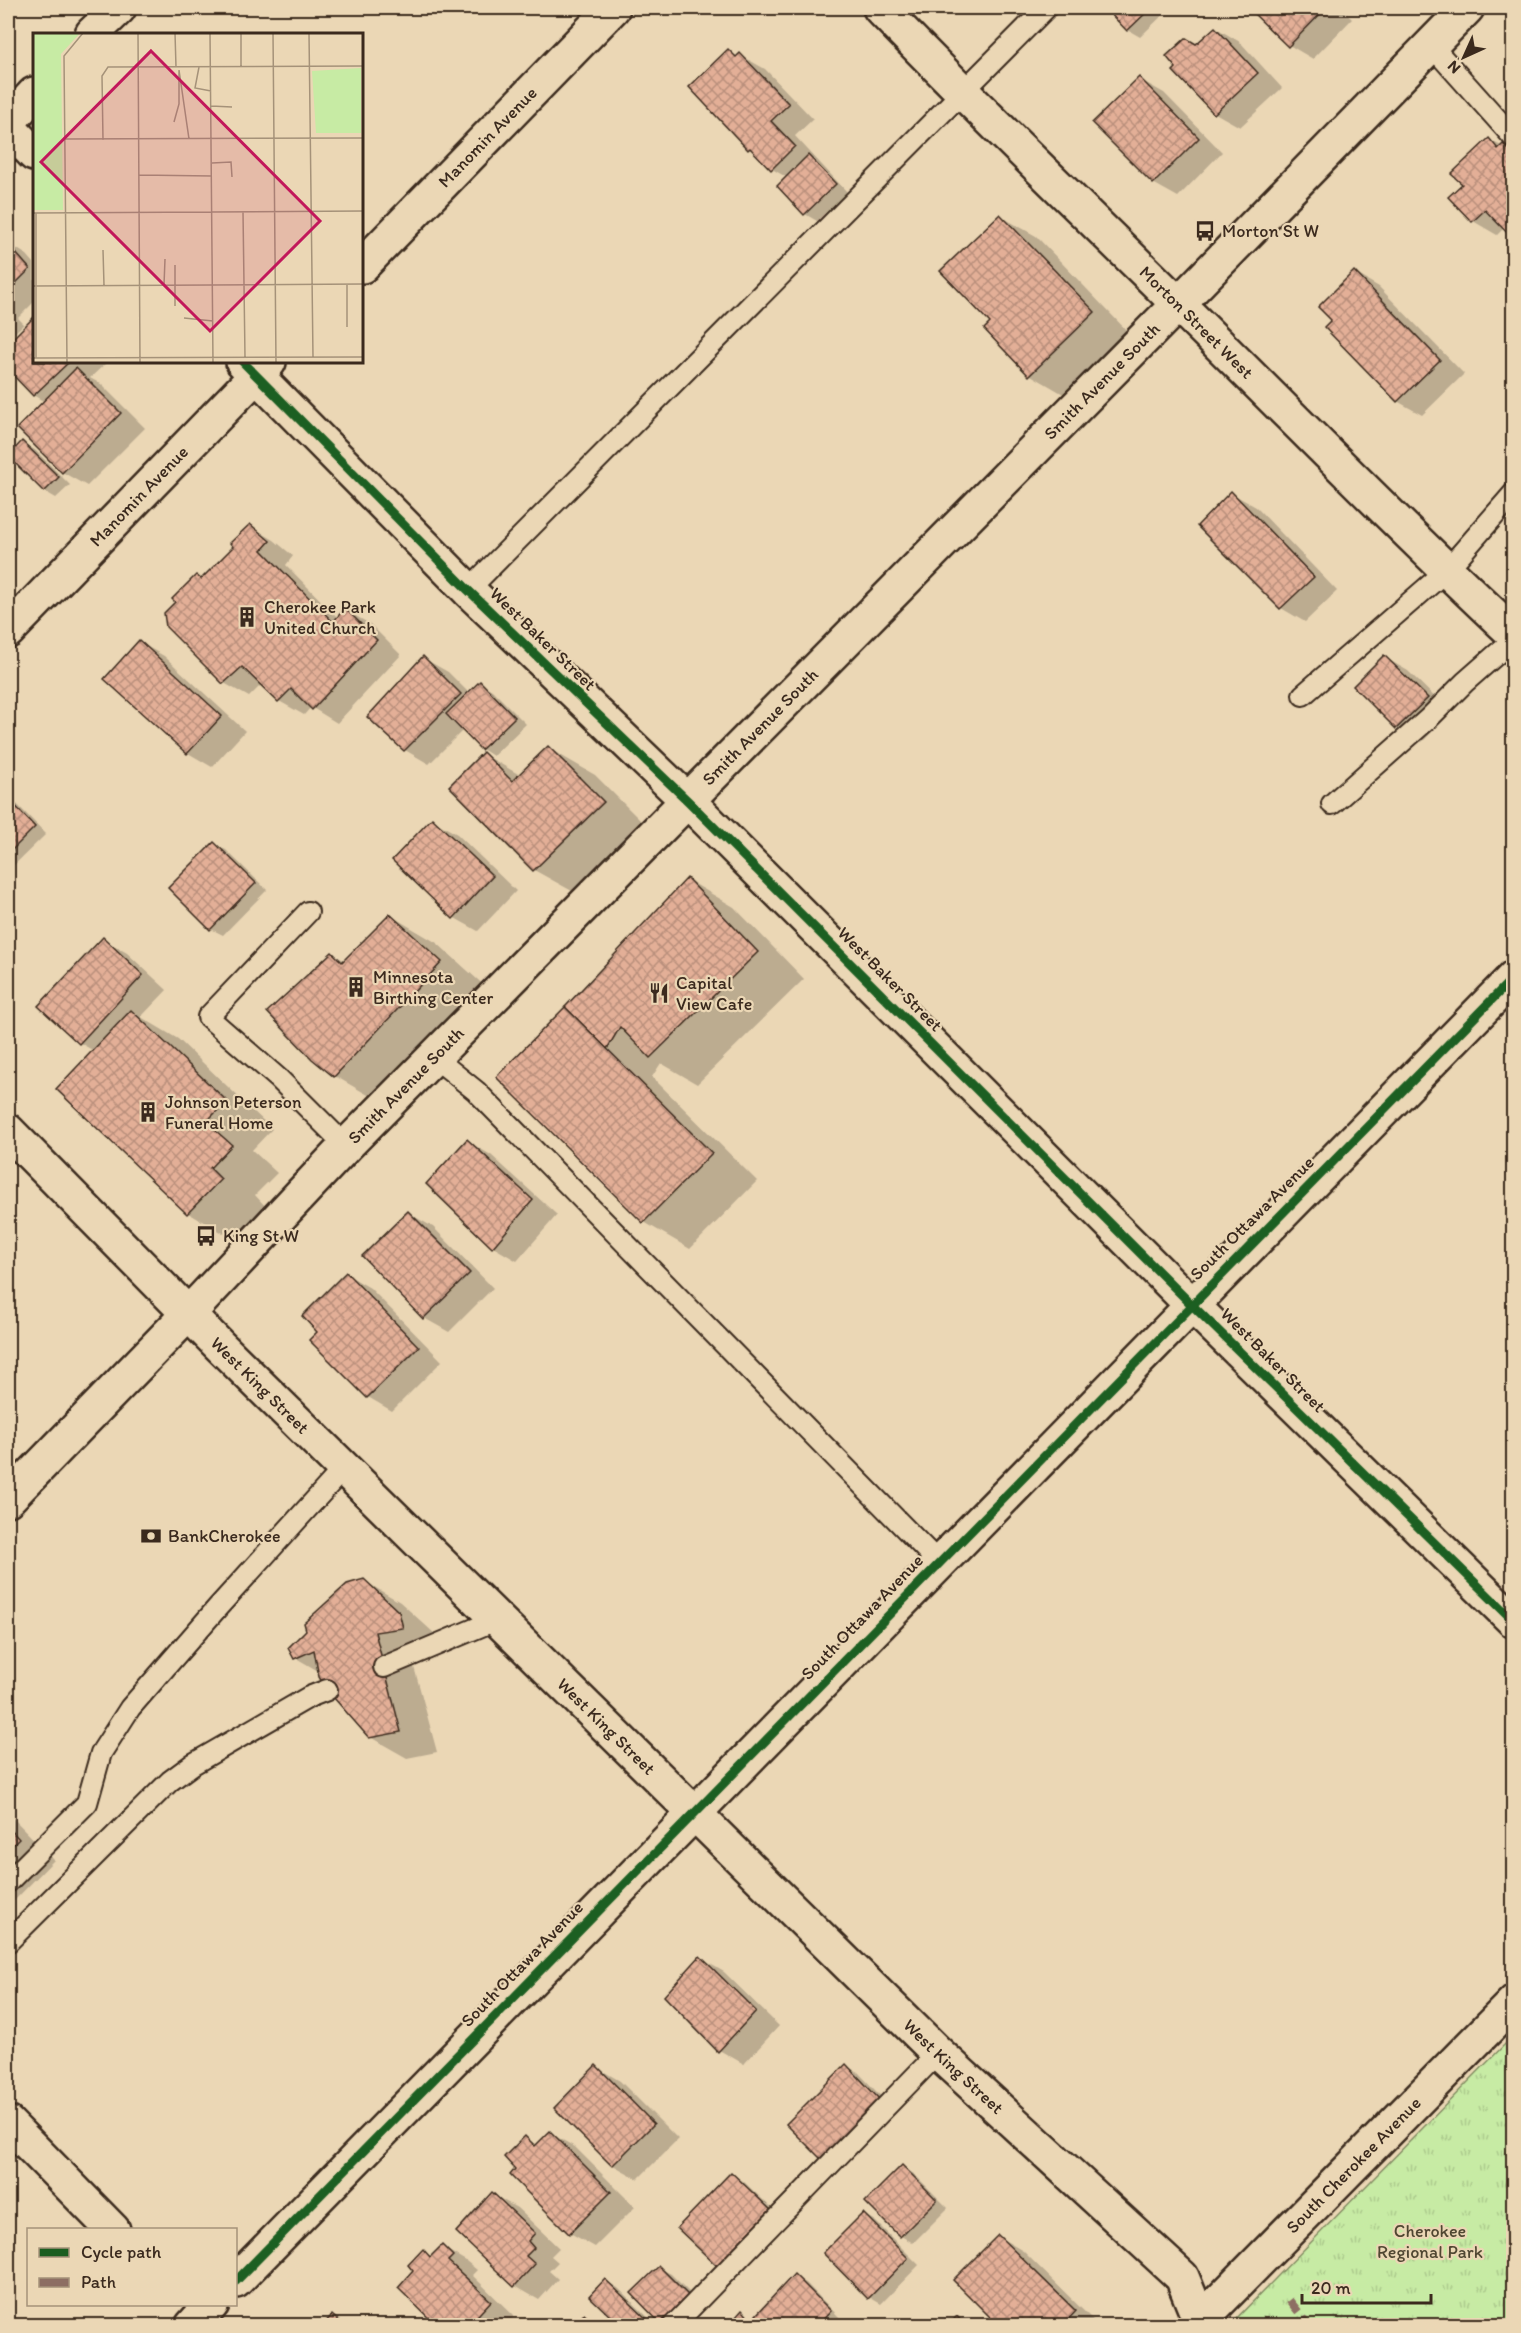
<svg xmlns="http://www.w3.org/2000/svg" width="1521" height="2333" font-family="Itim,sans-serif">
  <style>
    .park { fill: url(#park-tufts); stroke: #818a61; stroke-width: 1.5 }
    .shadow { fill: #0003 }
    .building { fill: url(#building-cross-hatch); stroke: #3b2a1e; stroke-width: 1.5 }
    .lines { fill: none; stroke-linecap: round; stroke-linejoin: round }
    .service-casing { stroke: #3b2a1e; stroke-width: 24 }
    .minor-casing { stroke: #3b2a1e; stroke-width: 38 }
    .secondary-casing { stroke: #3b2a1e; stroke-width: 38 }
    .service { stroke: #ebd7b5; stroke-width: 20 }
    .minor { stroke: #ebd7b5; stroke-width: 33 }
    .secondary { stroke: #ebd7b5; stroke-width: 33 }
    .quiet { stroke: #8d6e63; stroke-width: 8; stroke-dasharray: 15 8; stroke-linecap: butt }
    .cycleway-casing { stroke: #ebd7b5; stroke-width: 13 }
    .cycleway { stroke: #1b5e20; stroke-width: 9 }
    .labels { text-anchor: middle; stroke-width: 4.5; stroke-linejoin: round; paint-order: stroke }
    .street-label { font-size: 18px; fill: #3b2a1e; stroke: #ebd7b5 }
    .poi-label { font-size: 18px; fill: #3b2a1e; stroke: #ebd7b5; text-anchor: start }
    .park-label { font-size: 18px; fill: #504732; stroke: #ebd7b5 }
    .inset-road { fill: none; stroke: #a59279; stroke-width: 1.5 }
    .view { fill: #c2185b; fill-opacity: 0.15; stroke: #c2185b; stroke-width: 3 }
    .inset-edge { fill: none; stroke: #3b2a1e; stroke-width: 3 }
  </style>
  <defs>
    <pattern id="park-tufts" width="24" height="20" patternUnits="userSpaceOnUse" patternTransform="scale(1.5)"><rect width="24" height="20" fill="#c7eba4"/><path d="M3 7l-1-3M5 7V3M7 7l1-3M15 17l-1-3M17 17v-4M19 17l1-3" fill="none" stroke="#acca8d"/></pattern>
    <pattern id="building-cross-hatch" width="8" height="8" patternUnits="userSpaceOnUse" patternTransform="scale(1.5)"><rect width="8" height="8" fill="#e3af97"/><path d="M0 0l8 8M0 8l8-8" fill="none" stroke="#b98f7b"/></pattern>
  </defs>
  <rect width="100%" height="100%" fill="#ebd7b5"/>
  <filter id="ink" filterUnits="userSpaceOnUse"><feTurbulence type="fractalNoise" baseFrequency=".0167" numOctaves="2"/><feDisplacementMap in="SourceGraphic" scale="12" xChannelSelector="R" yChannelSelector="G"/><feConvolveMatrix kernelMatrix="1 2 1 2 8 2 1 2 1" color-interpolation-filters="sRGB"/></filter>
  <g filter="url(#ink)">
    <polygon class="park" points="1513,2036 1513,2325 1230,2325"/>
    <g class="shadow">
      <polygon points="1107,8 1170,8 1140,37 1128,30"/>
      <polygon points="1250,8 1340,8 1352,19 1313,59 1289,45"/>
      <polygon points="1216,28 1240,42 1282,88 1240,127 1215,113 1175,71 1197,46"/>
      <polygon points="728,51 738,57 740,55 765,69 813,119 795,136 847,192 817,221 805,214 788,178 772,169 760,155 749,149"/>
      <polygon points="1139,79 1164,93 1222,152 1178,197 1153,183"/>
      <polygon points="1489,140 1514,152 1514,238 1504,228 1497,235 1473,221 1464,184"/>
      <polygon points="1000,216 1036,236 1130,334 1065,395 1029,374"/>
      <polygon points="8,243 27,255 34,263 34,302 18,318 24,324 8,339"/>
      <polygon points="1355,273 1379,287 1464,374 1422,415 1397,401 1333,320"/>
      <polygon points="34,319 34,362 107,362 90,378 101,384 145,428 87,486 62,472 45,402 33,395 8,368 8,345"/>
      <polygon points="23,443 35,450 70,485 56,498 44,491"/>
      <polygon points="1231,493 1256,507 1337,591 1305,622 1281,608"/>
      <polygon points="250,526 274,540 293,556 286,565 338,618 345,610 370,624 401,655 337,723 311,707 304,715 279,701 262,684 249,697 224,683 167,627 202,580 234,547"/>
      <polygon points="139,642 164,656 245,731 212,767 188,753"/>
      <polygon points="1384,657 1408,671 1451,713 1422,742 1397,728 1356,686"/>
      <polygon points="423,658 448,672 469,693 480,683 492,690 526,724 493,756 482,749 463,730 429,764 405,750"/>
      <polygon points="548,748 595,775 649,829 581,896 534,870 483,754 520,775"/>
      <polygon points="8,795 46,834 10,869 8,868"/>
      <polygon points="432,820 457,834 516,891 478,931 453,917"/>
      <polygon points="214,844 226,850 267,890 223,935 211,929"/>
      <polygon points="688,880 734,907 804,979 697,1084 661,1063 652,1077 757,1181 690,1249 644,1222 498,1077"/>
      <polygon points="8,885 13,890 8,897"/>
      <polygon points="391,916 437,943 488,989 382,1103 335,1076 332,953 345,961"/>
      <polygon points="103,939 127,953 167,990 141,1017 178,1039 272,1129 252,1150 277,1173 255,1195 266,1207 235,1240 188,1213 58,1089 94,1051 80,1043"/>
      <polygon points="467,1141 491,1155 557,1215 517,1261 493,1247"/>
      <polygon points="408,1213 433,1227 493,1288 449,1332 424,1318 364,1256"/>
      <polygon points="346,1274 370,1288 442,1361 392,1411 368,1397 319,1332"/>
      <polygon points="364,1581 400,1602 435,1634 438,1648 410,1652 437,1752 407,1758 370,1737 320,1672 296,1658"/>
      <polygon points="8,1813 54,1860 12,1903 8,1900"/>
      <polygon points="700,1958 724,1972 779,2026 744,2064 719,2050"/>
      <polygon points="846,2066 858,2072 891,2107 833,2165 822,2158"/>
      <polygon points="596,2067 620,2081 678,2139 638,2179 613,2165 556,2108"/>
      <polygon points="550,2133 575,2147 635,2207 595,2247 570,2233 512,2175 518,2169 525,2138 538,2145"/>
      <polygon points="902,2167 914,2174 948,2208 913,2243 901,2236"/>
      <polygon points="731,2174 743,2181 782,2218 679,2228"/>
      <polygon points="492,2194 517,2208 559,2248 551,2256 558,2262 549,2271 558,2279 539,2300 515,2286"/>
      <polygon points="863,2214 875,2221 919,2265 881,2304 869,2297"/>
      <polygon points="999,2237 1023,2251 1099,2326 1001,2326"/>
      <polygon points="442,2247 466,2261 477,2270 472,2275 514,2316 505,2326 439,2326 415,2271 423,2251 433,2257"/>
      <polygon points="659,2268 671,2274 701,2304 681,2326"/>
      <polygon points="794,2276 806,2283 841,2319 835,2326 768,2326"/>
      <polygon points="606,2281 618,2288 657,2326 604,2326 612,2316"/>
      <polygon points="742,2312 754,2319 760,2326 730,2326"/>
    </g>
    <g class="building">
      <polygon points="1105,8 1151,8 1127,31"/>
      <polygon points="1248,8 1326,8 1288,47"/>
      <polygon points="1215,27 1258,73 1214,114 1173,71 1176,68 1166,56 1186,38 1196,44"/>
      <polygon points="728,49 736,57 740,53 789,104 771,121 795,146 771,170 750,148 748,150 689,87"/>
      <polygon points="1139,77 1199,138 1153,184 1092,123"/>
      <polygon points="1489,138 1498,149 1503,144 1514,155 1514,240 1485,210 1472,222 1448,197 1462,184 1451,174"/>
      <polygon points="808,155 836,184 804,215 777,186"/>
      <polygon points="1000,214 1095,312 1029,376 984,329 990,323 940,271"/>
      <polygon points="8,244 30,269 8,291"/>
      <polygon points="1354,271 1440,360 1397,402 1324,327 1331,320 1318,307"/>
      <polygon points="34,317 34,362 69,362 33,396 8,370 8,343"/>
      <polygon points="76,368 121,413 62,473 17,428"/>
      <polygon points="22,441 59,477 44,492 8,456"/>
      <polygon points="1231,491 1314,577 1280,609 1197,526"/>
      <polygon points="250,524 270,541 262,550 333,622 345,608 377,640 312,710 291,689 278,702 242,667 223,684 166,627 164,613 175,602 172,599 196,575 201,579 233,547 230,543"/>
      <polygon points="139,640 222,716 187,754 104,679"/>
      <polygon points="1384,655 1428,698 1396,729 1353,686"/>
      <polygon points="423,656 461,694 404,751 367,717"/>
      <polygon points="480,681 515,717 481,750 446,714"/>
      <polygon points="548,746 604,802 533,871 449,786 483,752 512,781"/>
      <polygon points="8,798 35,827 8,854"/>
      <polygon points="432,818 493,876 453,919 392,860"/>
      <polygon points="214,842 256,883 210,930 168,888"/>
      <polygon points="687,878 758,952 650,1058 620,1027 607,1049 565,1007"/>
      <polygon points="390,914 442,962 334,1077 312,1059 267,1012 332,952 342,962"/>
      <polygon points="103,937 143,975 79,1044 38,1006"/>
      <polygon points="565,1007 712,1153 643,1223 496,1077"/>
      <polygon points="131,1010 227,1101 206,1122 232,1145 210,1168 221,1179 187,1214 56,1089"/>
      <polygon points="467,1139 533,1200 492,1248 426,1184"/>
      <polygon points="408,1211 470,1273 423,1319 362,1256"/>
      <polygon points="346,1272 419,1347 367,1398 309,1340 317,1332 302,1316"/>
      <polygon points="364,1579 399,1612 403,1628 375,1632 401,1732 369,1738 327,1690 319,1677 314,1650 294,1659 288,1648 306,1630 304,1623 347,1584"/>
      <polygon points="8,1827 19,1839 8,1850"/>
      <polygon points="700,1956 756,2011 718,2052 664,1996"/>
      <polygon points="846,2064 880,2100 821,2159 786,2124"/>
      <polygon points="596,2065 654,2124 612,2166 554,2108"/>
      <polygon points="550,2131 611,2192 569,2234 510,2175 515,2169 504,2157 525,2136 535,2146"/>
      <polygon points="902,2165 937,2200 900,2237 865,2202"/>
      <polygon points="731,2172 772,2211 718,2267 677,2228"/>
      <polygon points="492,2192 535,2233 528,2241 534,2248 526,2256 535,2264 514,2287 456,2232"/>
      <polygon points="863,2213 908,2258 868,2299 823,2253"/>
      <polygon points="998,2235 1076,2311 1062,2326 999,2326 953,2280"/>
      <polygon points="442,2245 453,2256 448,2261 491,2301 468,2326 437,2326 398,2288 413,2271 408,2265 423,2249 430,2257"/>
      <polygon points="659,2266 690,2297 663,2326 631,2293"/>
      <polygon points="794,2274 831,2311 817,2326 766,2326 756,2315"/>
      <polygon points="605,2279 654,2326 602,2326 610,2316 589,2296"/>
      <polygon points="742,2310 757,2326 728,2326"/>
      <polygon points="584,2314 597,2326 573,2326"/>
      <polygon points="332,2315 344,2326 322,2326"/>
      <polygon points="957,2316 965,2326 947,2326"/>
    </g>
    <g class="lines">
      <g class="service-casing">
        <g id="service">
          <polyline points="1430,44 1514,138"/>
          <polyline points="468,590 1046,8"/>
          <polyline points="1303,695 1446,571 1514,493"/>
          <polyline points="1332,804 1428,719 1465,682 1514,639"/>
          <polyline points="308,912 208,1017 279,1079 346,1146"/>
          <polyline points="435,1058 476,1091 938,1562"/>
          <polyline points="384,1667 498,1619"/>
          <polyline points="8,1882 87,1803 101,1753 130,1708 218,1607 344,1468"/>
          <polyline points="8,1942 170,1781 193,1764 309,1697 327,1690"/>
          <polyline points="673,2326 938,2053"/>
        </g>
      </g>
      <g class="minor-casing">
        <g id="minor">
          <path id="s1" d="M880 8C977 109 1078 205 1178 304 1290 414 1399 527 1514 634"/>
          <polyline points="92,34 119,8"/>
          <polyline points="8,122 34,94"/>
          <polyline points="8,127 34,154"/>
          <path id="s2" d="M362 266 613 8"/>
          <polyline points="243,362 468,590 688,801 1191,1304 1514,1621"/>
          <path id="s3" d="M8 631 269 362"/>
          <path id="s4" d="M8 1131 220 1346 938 2053 1182 2277 1200 2321"/>
          <polyline points="8,2123 113,2230"/>
          <polyline points="236,2281 1514,977"/>
          <polyline points="192,2326 212,2304"/>
          <path id="s5" d="M1195 2326 1514 2002"/>
        </g>
      </g>
      <g class="secondary-casing">
        <g id="secondary">
          <path id="s6" d="M8 1499 188 1314 346 1146 1178 304 1467 8"/>
        </g>
      </g>
      <use href="#service" class="service"/>
      <use href="#minor" class="minor"/>
      <use href="#secondary" class="secondary"/>
      <polyline class="quiet" points="1289,2300 1310,2326"/>
      <g class="cycleway-casing">
        <g id="cycleway">
          <polyline points="243,362 468,590 688,801 1191,1304 1514,1621"/>
          <polyline points="236,2281 1514,977"/>
        </g>
      </g>
      <use href="#cycleway" class="cycleway"/>
    </g>
  </g>
  <defs>
    <g id="bus-bare" transform="scale(1.62)"><path d="M-5-6H5V4H4V6H2V4H-2V6H-4V4H-5ZM-3.5-4V0h7V-4ZM-3.5 1.2v1.5H-2V1.2ZM2 1.2v1.5H3.5V1.2Z" fill="#3b2a1e" stroke="#ebd7b5" stroke-width="2.5" paint-order="stroke"/></g>
    <g id="building-bare" transform="scale(1.62)"><path d="M-4-6H4V6H1V3H-1V6H-4ZM-2.5-4.3h1.7v1.8h-1.7ZM.8-4.3h1.7v1.8H.8ZM-2.5-1h1.7V.8h-1.7ZM.8-1h1.7V.8H.8Z" fill="#3b2a1e" stroke="#ebd7b5" stroke-width="2.5" paint-order="stroke"/></g>
    <g id="restaurant-bare" transform="scale(1.62)"><path d="M-5-6h1v4h1v-4h1v4h1v-4h1v5L-1.5 .5V6h-2V.5L-5-1ZM5-6V6H3V1.5H1.5Q1.5-4 5-6Z" fill="#3b2a1e" stroke="#ebd7b5" stroke-width="2.5" paint-order="stroke"/></g>
    <g id="bank-bare" transform="scale(1.62)"><path d="M-6-4H6V4H-6ZM0-2.3a2.3 2.3 0 1 0 0 4.6a2.3 2.3 0 1 0 0-4.6Z" fill="#3b2a1e" stroke="#ebd7b5" stroke-width="2.5" paint-order="stroke"/></g>
  </defs>
  <g fill-rule="evenodd">
    <use href="#bus-bare" x="1205" y="231"/>
    <use href="#building-bare" x="247" y="617"/>
    <use href="#building-bare" x="356" y="987"/>
    <use href="#restaurant-bare" x="659" y="993"/>
    <use href="#building-bare" x="148" y="1112"/>
    <use href="#bus-bare" x="206" y="1236"/>
    <use href="#bank-bare" x="151" y="1536"/>
  </g>
  <g class="labels">
    <g class="street-label">
      <text dy="6" stroke="none"><textPath href="#s2" startOffset="180">Manomin Avenue</textPath></text>
      <text dy="6" stroke="none"><textPath href="#s1" startOffset="446">Morton Street West</textPath></text>
      <text dy="6" stroke="none"><textPath href="#s6" startOffset="1564">Smith Avenue South</textPath></text>
      <text dy="6" stroke="none"><textPath href="#s3" startOffset="188">Manomin Avenue</textPath></text>
      <text transform="translate(543 639) rotate(44)" y="6">West Baker Street</text>
      <text dy="6" stroke="none"><textPath href="#s6" startOffset="1078">Smith Avenue South</textPath></text>
      <text transform="translate(890 979) rotate(45)" y="6">West Baker Street</text>
      <text dy="6" stroke="none"><textPath href="#s6" startOffset="574">Smith Avenue South</textPath></text>
      <text transform="translate(1252 1218) rotate(-45)" y="6">South Ottawa Avenue</text>
      <text transform="translate(1273 1360) rotate(45)" y="6">West Baker Street</text>
      <text dy="6" stroke="none"><textPath href="#s4" startOffset="358">West King Street</textPath></text>
      <text transform="translate(862 1617) rotate(-46)" y="6">South Ottawa Avenue</text>
      <text dy="6" stroke="none"><textPath href="#s4" startOffset="844">West King Street</textPath></text>
      <text transform="translate(522 1964) rotate(-46)" y="6">South Ottawa Avenue</text>
      <text dy="6" stroke="none"><textPath href="#s4" startOffset="1330">West King Street</textPath></text>
      <text dy="6" stroke="none"><textPath href="#s5" startOffset="226">South Cherokee Avenue</textPath></text>
    </g>
    <g class="poi-label">
      <text x="1222" y="237">Morton St W</text>
      <text x="264" y="613">Cherokee Park<tspan x="264" dy="21">United Church</tspan></text>
      <text x="373" y="983">Minnesota<tspan x="373" dy="21">Birthing Center</tspan></text>
      <text x="676" y="989">Capital<tspan x="676" dy="21">View Cafe</tspan></text>
      <text x="165" y="1108">Johnson Peterson<tspan x="165" dy="21">Funeral Home</tspan></text>
      <text x="223" y="1242">King St W</text>
      <text x="168" y="1542">BankCherokee</text>
    </g>
    <g class="park-label">
      <text x="1430" y="2237">Cherokee<tspan x="1430" dy="21">Regional Park</tspan></text>
    </g>
  </g>
  <g transform="translate(33 33)">
    <rect width="330" height="330" fill="#ebd7b5"/>
    <path d="M0 0H47L28 21 30 177H0ZM328 35V100H283L279 38Z" fill="#c7eba4"/>
    <path class="inset-road" d="M105 0 107 330M142 0 143 34M177 0 180 330M208 0V34M240 0 243 330M276 0 280 324M166 34 162 55 178 58M146 37 156 106M178 73 199 74M141 89 146 71V38M32 106 330 105M70 107 69 43 75 34 330 33M179 130 198 129 199 144M106 142 179 143M210 179 212 324M0 180 330 178M3 180V325M70 217 71 252M142 232V273M314 251V294M131 252 132 226M0 253 330 251M151 285 180 288M0 325 330 324M34 330 31 23 50 0"/>
    <path class="view" d="M118 18 287 188 177 298 8 129Z"/>
    <rect width="330" height="330" class="inset-edge"/>
  </g>
  <rect width="1521" height="2333" fill="none" stroke="#ebd7b5" stroke-width="30"/>
  <rect x="15" y="15" width="1491" height="2303" fill="none" stroke="#3b2a1e" stroke-width="2" filter="url(#ink)"/>
  <rect x="27" y="2228" width="210" height="78" fill="#ebd7b5" stroke="#a59279" stroke-width="1.5"/>
  <rect x="39" y="2248" width="30" height="9" fill="#1b5e20" stroke="#a59279" stroke-width="1.5"/>
  <text x="81" y="2258" font-size="18" fill="#3b2a1e">Cycle path</text>
  <rect x="39" y="2278" width="30" height="9" fill="#8d6e63" stroke="#a59279" stroke-width="1.5"/>
  <text x="81" y="2288" font-size="18" fill="#3b2a1e">Path</text>
  <g transform="translate(1464 57) rotate(225)" stroke="#ebd7b5" stroke-width="4.5" paint-order="stroke">
  <path d="M0-4.5L10 22L0 15L-10 22Z" fill="#3b2a1e"/>
  <text y="-9" font-size="16" font-weight="bold" text-anchor="middle" fill="#3b2a1e">N</text>
  </g>
  <path d="M1302 2294v9h129v-9" fill="none" stroke="#3b2a1e" stroke-width="3"/>
  <text x="1311" y="2294" font-size="18" fill="#3b2a1e" stroke="#ebd7b5" stroke-width="4.5" paint-order="stroke">20 m</text>
</svg>
